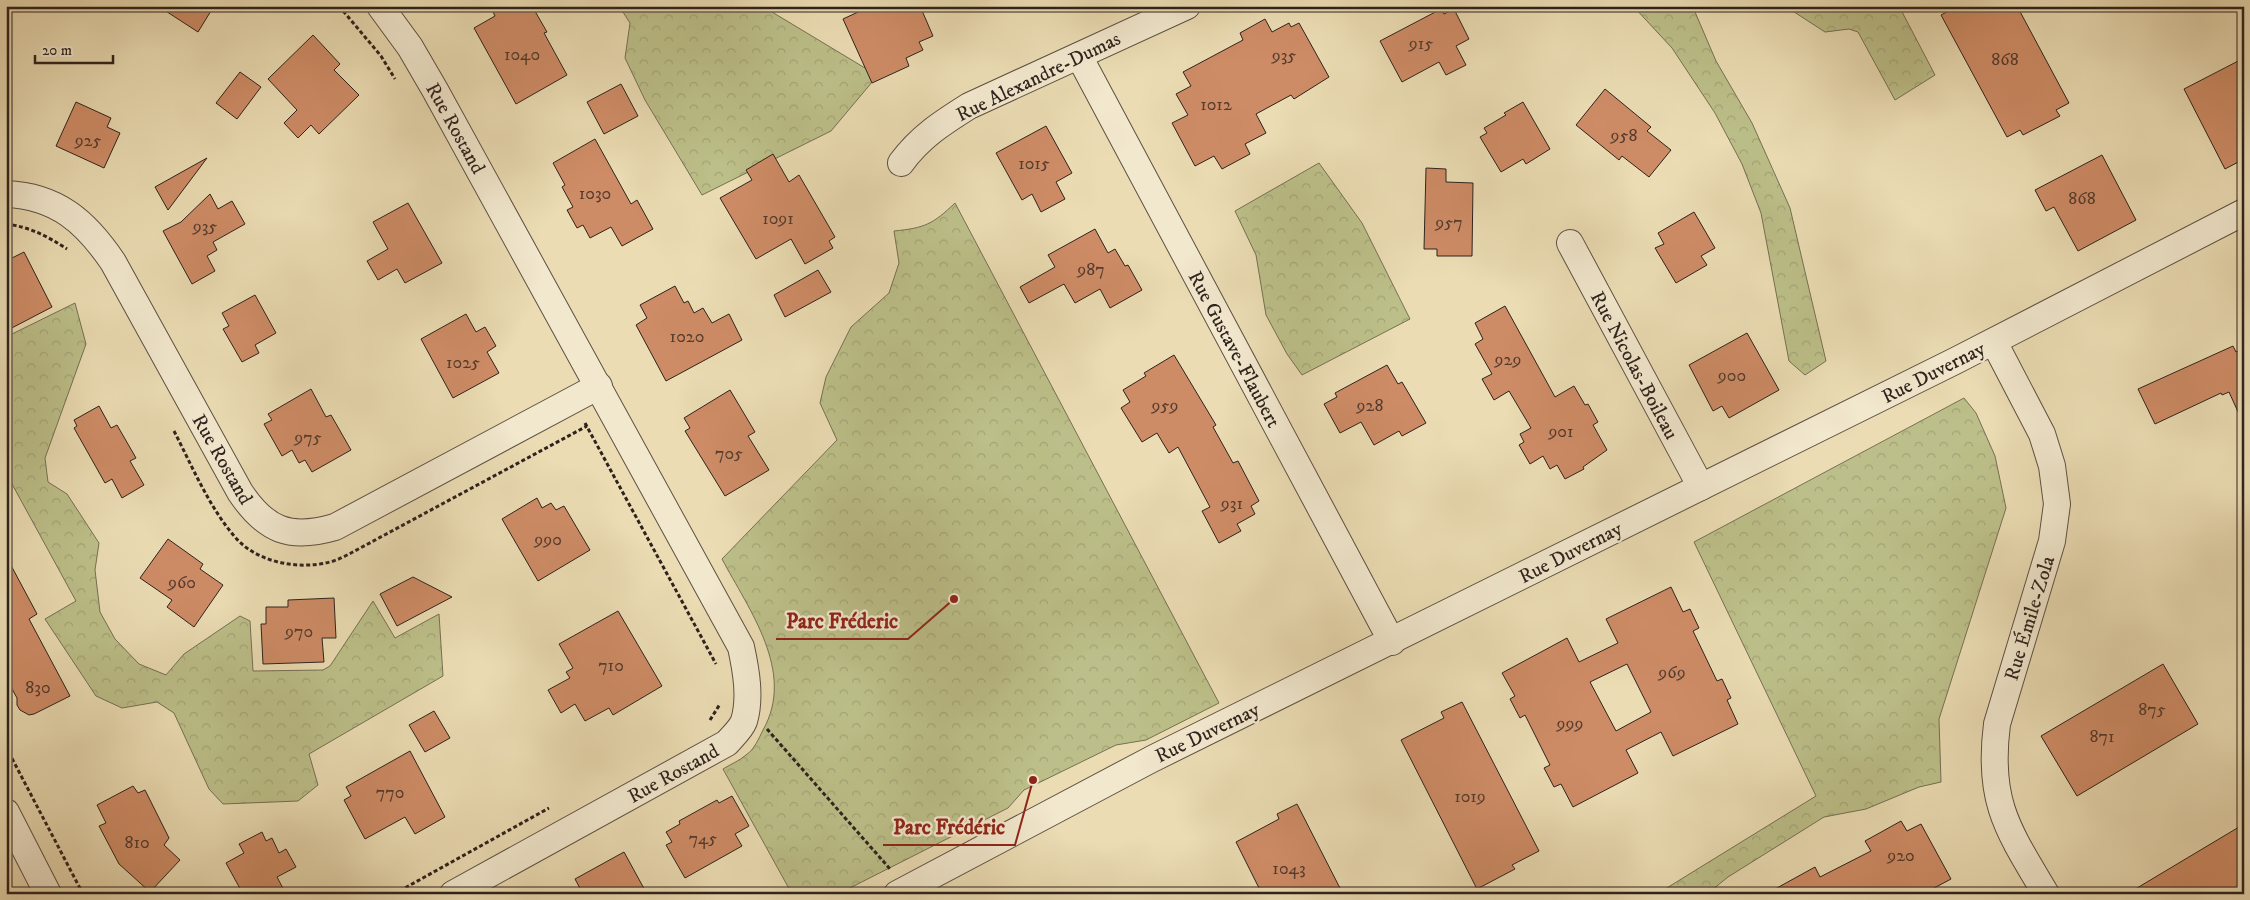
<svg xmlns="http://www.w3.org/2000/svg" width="2250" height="900" font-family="'IM FELL DW Pica',serif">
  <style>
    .forest { fill: url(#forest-crowns); stroke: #757053 }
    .building { fill: #ce8c66; stroke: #2e221d; fill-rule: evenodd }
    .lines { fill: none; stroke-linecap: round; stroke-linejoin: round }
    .minor-casing { stroke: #5d5042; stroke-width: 28 }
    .path { stroke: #2e221d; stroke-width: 3; stroke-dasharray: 4 2.5; stroke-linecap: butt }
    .minor { stroke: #f2e8ce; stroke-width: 26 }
    .labels { text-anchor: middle; stroke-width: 4.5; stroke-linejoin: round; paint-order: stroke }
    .number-label { font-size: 18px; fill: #563c2f }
    .street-label { font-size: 20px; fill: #2e221d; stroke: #f2e8ce }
    .leader { fill: none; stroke: #8f2418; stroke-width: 2 }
    .callout-dot { fill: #8f2418; stroke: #f2e8ce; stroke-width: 2 }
    .callout-label { font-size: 21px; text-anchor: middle; font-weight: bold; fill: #8f2418; stroke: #f2e8ce; stroke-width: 4.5; stroke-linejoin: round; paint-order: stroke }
  </style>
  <defs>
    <pattern id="forest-crowns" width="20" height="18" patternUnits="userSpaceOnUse" patternTransform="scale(1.25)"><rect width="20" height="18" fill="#bcbf89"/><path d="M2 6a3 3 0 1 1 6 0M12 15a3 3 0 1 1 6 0" fill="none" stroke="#a2a476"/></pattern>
  </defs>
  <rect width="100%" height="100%" fill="#ebdcb3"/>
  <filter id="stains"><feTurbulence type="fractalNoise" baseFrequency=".004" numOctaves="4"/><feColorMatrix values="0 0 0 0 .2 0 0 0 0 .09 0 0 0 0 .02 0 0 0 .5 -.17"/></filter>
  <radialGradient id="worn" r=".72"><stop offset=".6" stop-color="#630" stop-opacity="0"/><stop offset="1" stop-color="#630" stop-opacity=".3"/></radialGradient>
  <g class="forest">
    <polygon points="619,6 762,6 870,71 873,81 831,131 702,195 645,100 625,58 630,23"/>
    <polygon points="1633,6 1698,6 1695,12 1716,61 1752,123 1790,208 1826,361 1805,375 1789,361 1761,213 1742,164 1715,113 1672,48"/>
    <polygon points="1785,6 1899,6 1935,75 1895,100 1858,32 1849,29 1825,32"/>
    <polygon points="1319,163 1362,223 1410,319 1302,375 1287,354 1266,315 1256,255 1235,211"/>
    <path d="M955 203 1219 703 1146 740 1116 745 1024 790 1008 808 838 894H792L723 769C731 764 739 761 746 755 754 750 759 738 763 730 796 672 749 610 722 559L837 440 820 403 826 377 851 327 889 293 899 263 894 231C925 228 933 224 955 203Z"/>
    <polygon points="75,303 86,344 45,458 48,482 67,494 99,543 95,570 100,612 115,639 139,664 166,675 184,654 240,616 250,621 253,671 323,670 330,666 373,601 395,638 439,614 443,676 309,754 318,785 298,801 223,804 209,789 174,713 157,702 122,708 96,696 45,619 76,601 6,473 6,337"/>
    <polygon points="1964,398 1976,413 1995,456 2006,508 1939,719 1941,782 1919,787 1866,809 1824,817 1728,877 1707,894 1657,894 1816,796 1694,542"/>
  </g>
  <g class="building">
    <polygon points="158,6 214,6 198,32"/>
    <polygon points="490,6 532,6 547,32 544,33 567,75 516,104 474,28 495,16"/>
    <polygon points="871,6 920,6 933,36 919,42 923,50 906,58 909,66 872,83 843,19"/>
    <polygon points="1958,6 2017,6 2069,103 2056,110 2060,116 2023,135 2020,130 2007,137 1941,15"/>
    <polygon points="1441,9 1444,14 1454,9 1469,39 1456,46 1466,65 1446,75 1439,62 1402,82 1380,41"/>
    <polygon points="1265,19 1272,32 1289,23 1291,27 1299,23 1329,77 1294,99 1291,95 1256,114 1266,133 1245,144 1250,154 1222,169 1214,156 1195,166 1172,123 1188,115 1176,94 1191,86 1183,72 1243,40 1240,33"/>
    <polygon points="313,35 340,64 334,70 359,95 319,134 311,125 298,138 284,123 297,110 268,79"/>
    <polygon points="2244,58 2244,159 2225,169 2184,89"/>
    <polygon points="240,72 261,87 237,119 216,103"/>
    <polygon points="621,84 638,116 604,134 587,102"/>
    <polygon points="1605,89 1651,127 1647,131 1671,150 1649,177 1622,156 1619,160 1576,125"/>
    <polygon points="76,102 111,118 107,127 120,133 104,168 56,146"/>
    <polygon points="1523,102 1550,149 1526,164 1523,159 1501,172 1480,137 1487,133 1484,128 1506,115 1504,113"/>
    <polygon points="1046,126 1072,173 1056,182 1065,199 1041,212 1032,194 1022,200 996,153"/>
    <polygon points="595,139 631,204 637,200 653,229 622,246 611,227 590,238 583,225 577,228 567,210 573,207 562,187 565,185 553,163"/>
    <polygon points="773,154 789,182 799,175 835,237 829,241 833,248 805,264 791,239 756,259 720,198 752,180 746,170"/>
    <polygon points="2102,155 2136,220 2078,251 2054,207 2046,211 2035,190"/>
    <polygon points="207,158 168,210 155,187"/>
    <polygon points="1426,168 1446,169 1446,182 1473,183 1472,256 1437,256 1437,249 1424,249"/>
    <polygon points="210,194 218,209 232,201 245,224 213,242 217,250 207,256 215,271 192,284 163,231 181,222"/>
    <polygon points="408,203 442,263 405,283 397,269 378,280 367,261 388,249 373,222"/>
    <polygon points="1694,212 1715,248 1701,256 1707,265 1676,283 1655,248 1664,244 1658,233"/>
    <polygon points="1095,229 1108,253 1115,249 1125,266 1128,265 1142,290 1110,308 1100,289 1075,303 1064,284 1029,303 1020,287 1055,267 1048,255"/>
    <polygon points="24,252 52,307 6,331 6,261"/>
    <polygon points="818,270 831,292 785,317 774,295"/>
    <polygon points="675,286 684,303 688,301 694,313 703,308 712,323 729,314 742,340 666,381 636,325 647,318 640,305"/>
    <polygon points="255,295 276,333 255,345 259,353 242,362 223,329 229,326 222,313"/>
    <polygon points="1505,306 1555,397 1574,386 1585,405 1588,404 1598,422 1593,425 1607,450 1583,467 1584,469 1565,479 1557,465 1550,469 1543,456 1530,464 1519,445 1524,442 1520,434 1531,428 1509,391 1494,400 1482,379 1492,374 1475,344 1483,339 1475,323"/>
    <polygon points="466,314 476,332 485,327 496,346 487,352 499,373 453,398 421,339"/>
    <polygon points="1747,333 1779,390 1729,418 1722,406 1713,411 1689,365"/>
    <polygon points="2233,346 2236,352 2244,348 2244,425 2229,392 2222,395 2221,393 2155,424 2138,389"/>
    <polygon points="1174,355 1216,425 1213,427 1233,463 1238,461 1259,501 1251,506 1255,514 1237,524 1241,531 1219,543 1202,511 1210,507 1178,447 1169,453 1157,433 1142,442 1121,408 1130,402 1123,390 1146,376 1144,373"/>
    <polygon points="1387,365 1398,384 1402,382 1426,423 1402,436 1399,431 1374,445 1361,422 1340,433 1324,404 1337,397 1335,393"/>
    <polygon points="311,389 326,417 331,415 351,450 312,472 305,460 299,463 292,450 282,456 264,424 272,420 268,414"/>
    <polygon points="730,390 755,432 748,436 769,470 725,496 685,431 690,428 684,418"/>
    <polygon points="99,406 111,428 117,425 136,458 130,461 144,485 122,498 112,479 105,483 74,428 77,426 74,420"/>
    <polygon points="537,498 542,508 551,503 556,510 564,506 590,550 538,581 502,519"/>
    <polygon points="168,539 203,564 200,569 223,585 194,627 167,607 172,600 140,578"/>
    <polygon points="6,556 37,614 29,619 70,696 34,714 29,715 20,710 17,705 17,698 6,678"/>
    <polygon points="413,577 452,597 397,626 380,594"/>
    <path d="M1671 587 1683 612 1690 609 1699 628 1693 631 1717 681 1722 679 1731 698 1727 700 1738 724 1673 756 1661 732 1626 750 1638 773 1573 807 1561 784 1554 787 1544 768 1550 765 1525 715 1520 718 1510 699 1515 696 1502 673 1567 638 1579 662 1618 643 1606 619ZM1627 664 1651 712 1616 731 1590 682Z"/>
    <polygon points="334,598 336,638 322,638 324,662 263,664 261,624 266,624 266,607 288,607 288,600"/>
    <polygon points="618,611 662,686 613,715 609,708 585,721 575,704 561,713 548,690 570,678 566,672 573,668 559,644"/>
    <polygon points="2163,664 2198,724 2077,796 2041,736"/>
    <polygon points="1462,702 1539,851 1512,865 1515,869 1477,889 1401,740 1444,718 1441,712"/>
    <polygon points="434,711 450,738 425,752 409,725"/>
    <polygon points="410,751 445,817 415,834 405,817 365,839 344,800 351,796 346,787"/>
    <polygon points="133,786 138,793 145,790 169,838 164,845 180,860 150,892 119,864 99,826 106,823 97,805"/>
    <polygon points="732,796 749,826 735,834 742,846 685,878 666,845 672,842 666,832 680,824 679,821 717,800 719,803"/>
    <polygon points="1297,804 1343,894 1262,894 1236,842 1279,819 1277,814"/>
    <polygon points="1901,821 1907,831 1921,824 1951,879 1923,894 1766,894 1815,867 1820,877 1871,851 1865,841"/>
    <polygon points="2244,824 2244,894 2127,894"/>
    <polygon points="262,832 266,841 272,838 279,853 286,849 296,867 277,877 286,894 243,894 226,863 244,853 239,844"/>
    <polygon points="624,852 647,894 583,894 575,879"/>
  </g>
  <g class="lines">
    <g class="minor-casing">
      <g id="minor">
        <path d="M380 6 410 47 435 90 741 647C746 670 751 698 744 721 741 729 732 737 727 743L453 894"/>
        <polyline points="1079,56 1392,642"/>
        <path d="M901 163C920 137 942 123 969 106L1187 6"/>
        <path d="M6 194C57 196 86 222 113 262L240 492C266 531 290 540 335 527L599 386"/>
        <polyline points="1570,243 1701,487"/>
        <path d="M1994 342 2042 434 2052 466 2057 504 2052 541 1997 724C1987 802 2008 830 2046 894"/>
        <polyline points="6,812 48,894"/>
        <polyline points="897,894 1152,759 1955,361 2244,212"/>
      </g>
    </g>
    <g class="path">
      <polyline points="339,6 381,56 395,79"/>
      <path d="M6 224C30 227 47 236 67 249"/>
      <polyline points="585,423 716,664"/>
      <path d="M174 431C192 466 209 507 235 537 257 563 299 570 330 562 338 560 345 556 351 553L587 426"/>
      <polyline points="710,720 720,704"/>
      <polyline points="767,729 890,869"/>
      <polyline points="6,747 83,894"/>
      <polyline points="394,894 549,808"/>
    </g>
    <use href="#minor" class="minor"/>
  </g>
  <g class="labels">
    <g class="number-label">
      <text x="1421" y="49">915</text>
      <text x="522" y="60">1040</text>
      <text x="1284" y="61">935</text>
      <text x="2005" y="65">868</text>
      <text x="1216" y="110">1012</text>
      <text x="1624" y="141">958</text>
      <text x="88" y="146">925</text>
      <text x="1034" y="169">1015</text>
      <text x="595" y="199">1030</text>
      <text x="2082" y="204">868</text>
      <text x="778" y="224">1091</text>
      <text x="1449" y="228">957</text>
      <text x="205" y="232">935</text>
      <text x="1091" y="275">987</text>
      <text x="687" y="342">1020</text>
      <text x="1508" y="365">929</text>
      <text x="463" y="368">1025</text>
      <text x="1732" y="381">900</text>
      <text x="1165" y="411">959</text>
      <text x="1370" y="411">928</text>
      <text x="1561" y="437">901</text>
      <text x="308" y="443">975</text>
      <text x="729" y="459">705</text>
      <text x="1232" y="509">931</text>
      <text x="548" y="545">990</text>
      <text x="182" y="588">960</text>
      <text x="299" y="637">970</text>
      <text x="611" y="671">710</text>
      <text x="1672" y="678">969</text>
      <text x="38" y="693">830</text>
      <text x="2152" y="715">875</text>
      <text x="1570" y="729">999</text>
      <text x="2102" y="742">871</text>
      <text x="390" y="798">770</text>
      <text x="1470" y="802">1019</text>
      <text x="703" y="844">745</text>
      <text x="137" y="848">810</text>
      <text x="1901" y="861">920</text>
      <text x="1289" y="874">1043</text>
    </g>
    <g class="street-label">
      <text transform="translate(1038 76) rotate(-26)" y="7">Rue Alexandre-Dumas</text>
      <text transform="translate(456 128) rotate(61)" y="7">Rue Rostand</text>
      <text transform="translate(1235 349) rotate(62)" y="7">Rue Gustave-Flaubert</text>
      <text transform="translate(1635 365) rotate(62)" y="7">Rue Nicolas-Boileau</text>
      <text transform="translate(1933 372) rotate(-27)" y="7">Rue Duvernay</text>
      <text transform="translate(223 459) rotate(60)" y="7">Rue Rostand</text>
      <text transform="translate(1570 552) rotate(-27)" y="7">Rue Duvernay</text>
      <text transform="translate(2029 618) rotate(-73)" y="7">Rue Émile-Zola</text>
      <text transform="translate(1207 732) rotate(-26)" y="7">Rue Duvernay</text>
      <text transform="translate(673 773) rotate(-29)" y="7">Rue Rostand</text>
    </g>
  </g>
  <path class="leader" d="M954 599L908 639H776M1033 780L1015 845H883"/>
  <g class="callout-dot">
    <circle cx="954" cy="599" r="5"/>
    <circle cx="1033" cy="780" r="5"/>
  </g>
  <g class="callout-label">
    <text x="842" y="628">Parc Fréderic</text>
    <text x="949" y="834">Parc Frédéric</text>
  </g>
  <rect width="2250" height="900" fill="none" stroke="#ebdcb3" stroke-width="25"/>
  <rect x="8" y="8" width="2235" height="885" fill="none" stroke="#2e221d" stroke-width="2.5"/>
  <rect x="12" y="12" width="2225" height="875" fill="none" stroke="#2e221d"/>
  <path d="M35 55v8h78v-8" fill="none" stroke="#2e221d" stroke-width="2.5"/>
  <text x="42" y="55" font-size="15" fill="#2e221d" stroke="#f2e8ce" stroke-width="4" paint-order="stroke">20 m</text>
  <rect width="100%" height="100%" filter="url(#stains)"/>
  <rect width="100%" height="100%" fill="url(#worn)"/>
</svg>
